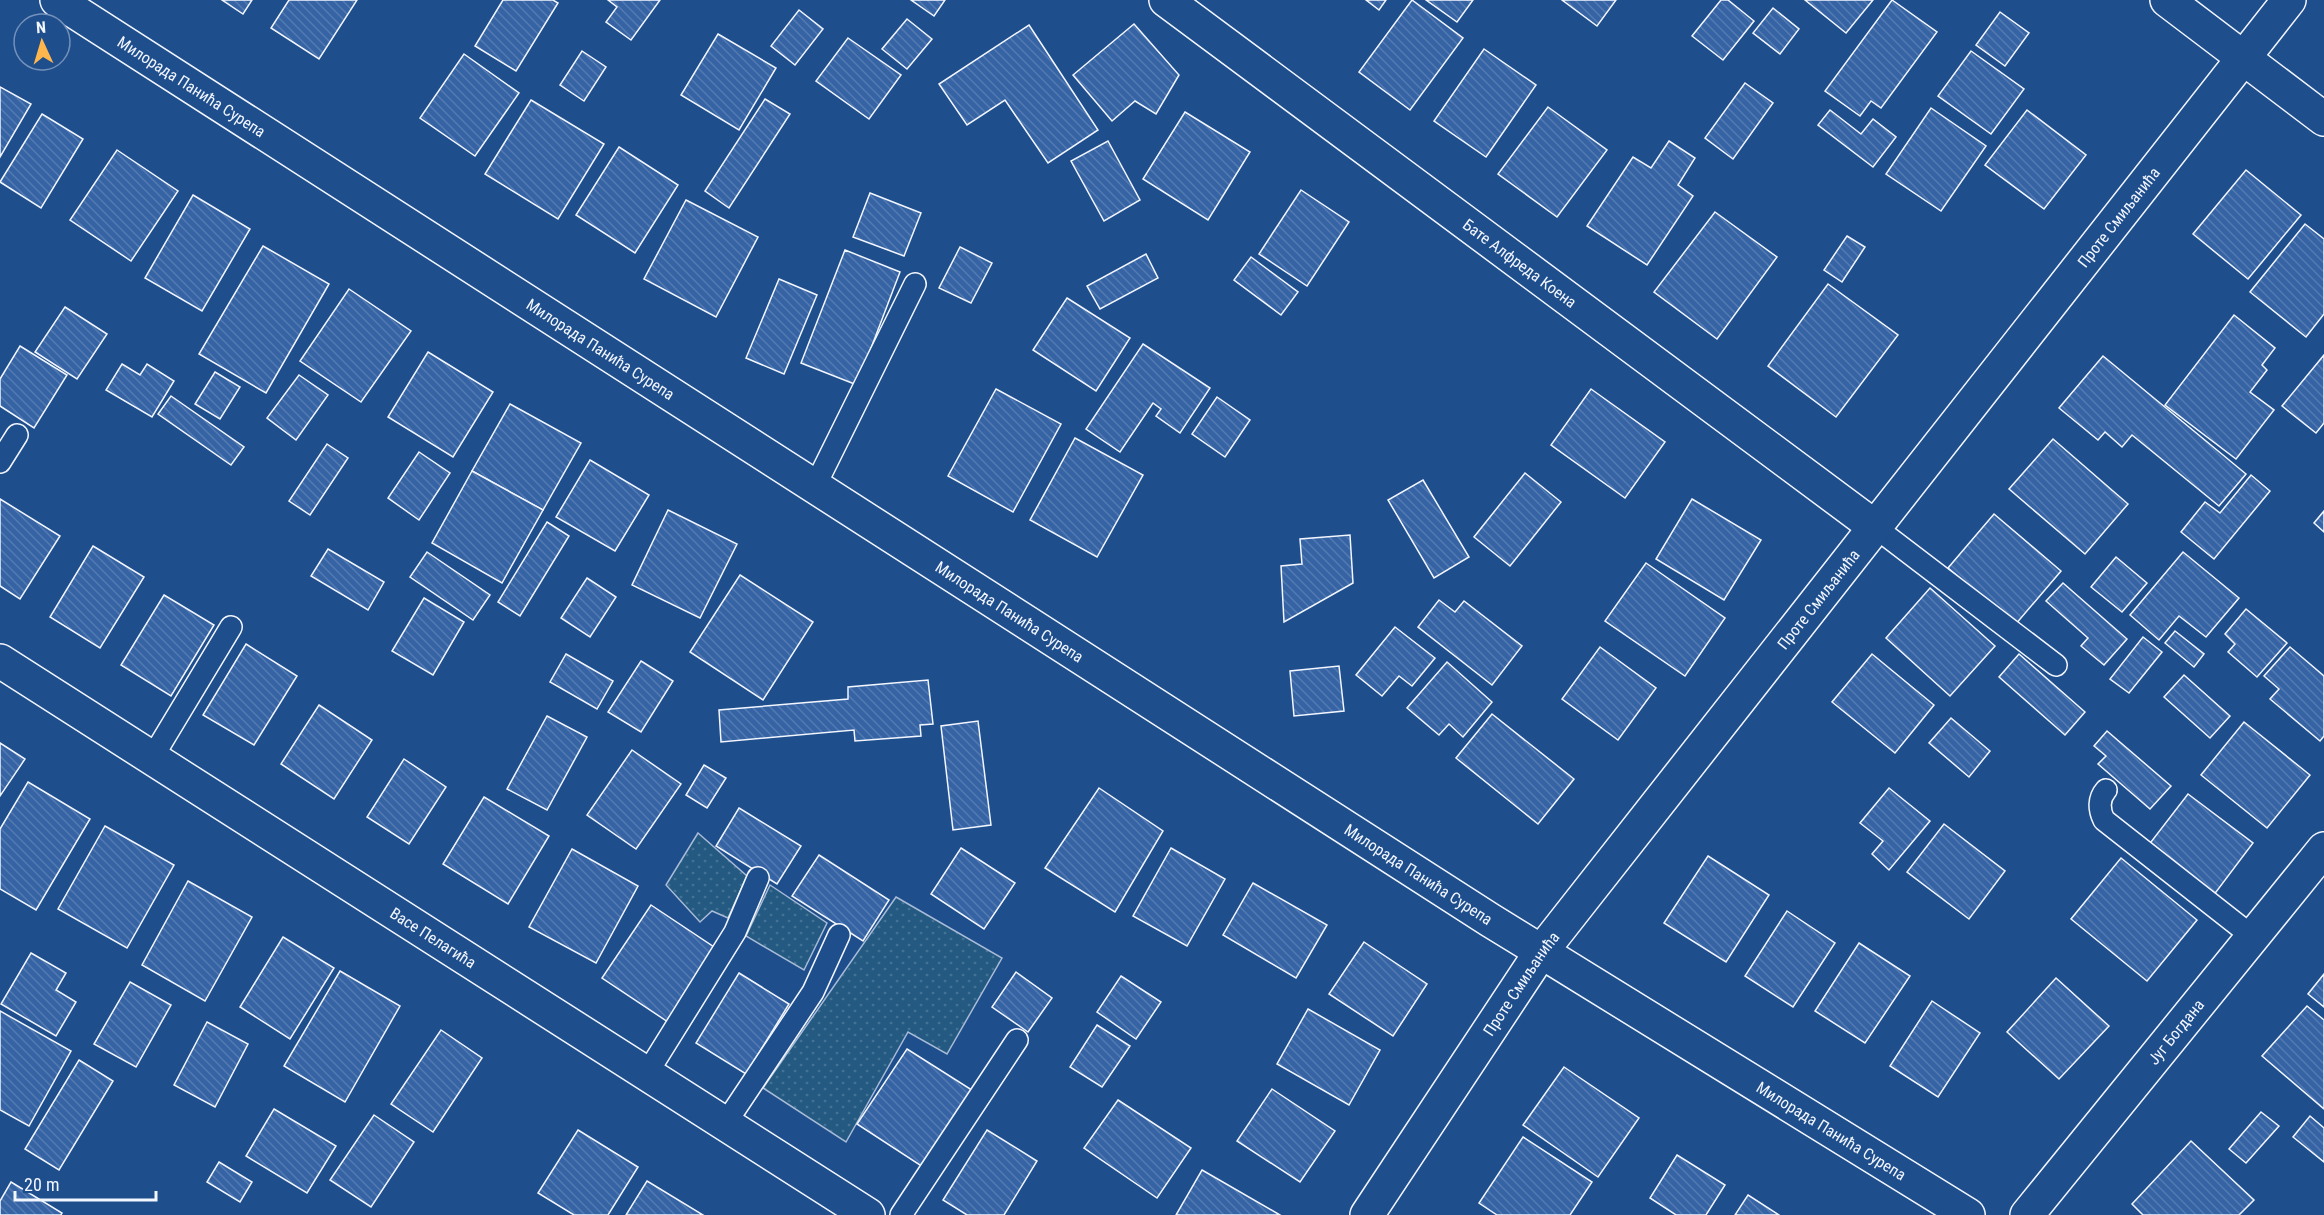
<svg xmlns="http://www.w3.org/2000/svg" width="2324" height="1215" font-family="'Roboto Condensed',sans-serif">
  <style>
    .grass { fill: url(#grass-dots); stroke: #a8bbd7; stroke-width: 1.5 }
    .building { fill: url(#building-back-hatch); stroke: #f2f6ff; stroke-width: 1.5 }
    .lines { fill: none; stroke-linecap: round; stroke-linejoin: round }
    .lane-casing { stroke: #f2f6ff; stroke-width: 24 }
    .street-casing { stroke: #f2f6ff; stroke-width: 36 }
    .lane { stroke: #1f4e8c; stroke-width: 21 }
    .street { stroke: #1f4e8c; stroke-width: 33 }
    .labels { text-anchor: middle; stroke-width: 4.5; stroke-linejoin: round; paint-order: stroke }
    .street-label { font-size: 16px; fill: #f2f6ff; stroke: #1f4e8c }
  </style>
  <defs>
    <pattern id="grass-dots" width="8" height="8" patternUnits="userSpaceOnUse" patternTransform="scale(1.5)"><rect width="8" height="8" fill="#245a82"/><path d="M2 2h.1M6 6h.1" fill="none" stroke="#447295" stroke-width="1.8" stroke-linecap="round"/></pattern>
    <pattern id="building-back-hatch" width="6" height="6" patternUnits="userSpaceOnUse" patternTransform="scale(1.5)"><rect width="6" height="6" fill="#3563a3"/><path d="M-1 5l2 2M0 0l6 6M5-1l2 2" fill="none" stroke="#537ab1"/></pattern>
  </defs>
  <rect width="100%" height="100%" fill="#1f4e8c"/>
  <g class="grass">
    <polygon points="698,833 747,876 728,918 712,911 700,922 666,885"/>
    <polygon points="770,885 827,923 804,970 746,936"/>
    <polygon points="896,897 1002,958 947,1054 908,1032 846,1142 763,1088"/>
  </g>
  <g class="building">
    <polygon points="222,0 252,0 243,14"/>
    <polygon points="289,0 357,0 319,59 271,28"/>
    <polygon points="503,0 553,0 558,3 516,71 475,46"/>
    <polygon points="608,0 660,0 631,40 606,22 617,7"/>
    <polygon points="911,0 945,0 934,16"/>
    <polygon points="1366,0 1386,0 1379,10"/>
    <polygon points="1412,0 1463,38 1410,110 1359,72"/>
    <polygon points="1426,0 1473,0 1457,22"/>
    <polygon points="1562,0 1616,0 1597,26"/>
    <polygon points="1721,0 1728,0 1754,21 1723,60 1692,36"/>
    <polygon points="1805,0 1873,0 1846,33"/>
    <polygon points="1892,0 1937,32 1881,108 1871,101 1860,116 1825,91"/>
    <polygon points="1773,8 1799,29 1780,54 1753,33"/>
    <polygon points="799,10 823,29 795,65 771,46"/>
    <polygon points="2000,12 2029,33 2005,66 1976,45"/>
    <polygon points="907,19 932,39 907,69 882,49"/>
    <polygon points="1134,24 1179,75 1156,114 1135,101 1112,121 1073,75"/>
    <polygon points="1029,25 1098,130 1048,163 1005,100 967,125 939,84"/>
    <polygon points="718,34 776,68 739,130 681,95"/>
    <polygon points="848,38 901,75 869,119 816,81"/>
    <polygon points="1484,49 1536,85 1486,157 1434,121"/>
    <polygon points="582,51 606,67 584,101 560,85"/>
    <polygon points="1971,51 2024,89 1991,134 1938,96"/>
    <polygon points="464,54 519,93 475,156 420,118"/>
    <polygon points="1745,83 1773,103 1733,159 1705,138"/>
    <polygon points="0,87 31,104 0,157"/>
    <polygon points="765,99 790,114 729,208 705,191"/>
    <polygon points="531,100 604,144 558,219 485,174"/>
    <polygon points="1548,107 1607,150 1557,217 1498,174"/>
    <polygon points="1931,108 1986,146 1941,211 1886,174"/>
    <polygon points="1830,110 1861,134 1873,119 1896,137 1873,167 1818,125"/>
    <polygon points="2027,110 2086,155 2044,209 1985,165"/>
    <polygon points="1185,112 1250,152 1208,220 1143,179"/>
    <polygon points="42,114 83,139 41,208 0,182"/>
    <polygon points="1108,141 1140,200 1104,221 1071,161"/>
    <polygon points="1669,141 1695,158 1678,185 1693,196 1647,265 1587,226 1633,157 1651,168"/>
    <polygon points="619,147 678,185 635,253 576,215"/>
    <polygon points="117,150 178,191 131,261 70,220"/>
    <polygon points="2246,170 2301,215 2248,279 2193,234"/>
    <polygon points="1301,190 1349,222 1307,286 1259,254"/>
    <polygon points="870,193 921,213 904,256 853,237"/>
    <polygon points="193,195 250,229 202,311 145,278"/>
    <polygon points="686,200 758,237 716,317 644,279"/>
    <polygon points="1715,212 1777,257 1717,339 1654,292"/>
    <polygon points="2305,224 2324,239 2324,314 2306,337 2250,292"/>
    <polygon points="1847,236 1865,247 1842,282 1824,270"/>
    <polygon points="263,246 329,284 266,393 199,354"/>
    <polygon points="960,247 992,263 971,303 939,288"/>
    <polygon points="845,250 900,272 857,385 801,363"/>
    <polygon points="1146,254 1158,278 1100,309 1087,286"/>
    <polygon points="1251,257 1298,292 1281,315 1234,280"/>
    <polygon points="779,279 817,295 784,374 746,358"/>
    <polygon points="1828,284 1898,335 1836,417 1768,366"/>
    <polygon points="349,289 411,331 361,402 300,361"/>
    <polygon points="1067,298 1130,338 1096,391 1033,350"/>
    <polygon points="65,307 107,334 77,379 35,352"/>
    <polygon points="2234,315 2275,348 2262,365 2267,370 2250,392 2274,410 2236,459 2165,405"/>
    <polygon points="1143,344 1210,388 1180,433 1156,416 1161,409 1153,403 1120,452 1086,429"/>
    <polygon points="20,346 67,375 34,428 0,406 0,379"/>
    <polygon points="428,352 493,392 453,457 388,417"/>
    <polygon points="2324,355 2324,423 2316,433 2282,406"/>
    <polygon points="2103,356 2246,474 2219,506 2132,435 2122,447 2105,432 2098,440 2059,408"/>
    <polygon points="122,364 140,375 147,364 174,381 152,417 106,390"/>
    <polygon points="215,372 240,387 220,419 195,404"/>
    <polygon points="299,375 328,395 296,440 267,418"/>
    <polygon points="996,389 1061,424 1013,512 948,476"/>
    <polygon points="1591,389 1665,442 1625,498 1551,445"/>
    <polygon points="171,396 244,447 231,465 158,414"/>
    <polygon points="1217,397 1250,420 1225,457 1192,434"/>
    <polygon points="510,404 581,443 543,510 472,471"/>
    <polygon points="1075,438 1143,475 1097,557 1030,520"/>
    <polygon points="2053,439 2128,504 2085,554 2009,489"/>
    <polygon points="327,444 348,458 310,515 289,501"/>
    <polygon points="419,452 450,473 419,520 388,498"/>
    <polygon points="590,460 649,495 615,551 556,517"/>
    <polygon points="472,471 543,510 502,583 432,543"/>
    <polygon points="1525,473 1561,502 1510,566 1474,537"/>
    <polygon points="2251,475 2270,491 2214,559 2181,532 2205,502 2220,513"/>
    <polygon points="1423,480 1469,557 1434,578 1388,500"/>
    <polygon points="0,499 60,536 20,599 0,586"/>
    <polygon points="1692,499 1761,540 1724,600 1656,559"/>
    <polygon points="668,510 737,544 700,618 632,585"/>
    <polygon points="2324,511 2324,532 2314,523"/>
    <polygon points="1994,514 2061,571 2015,625 1948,568"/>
    <polygon points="547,522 569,536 520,616 498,602"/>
    <polygon points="1350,535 1353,583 1284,622 1281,566 1302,564 1300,539"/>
    <polygon points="93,546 144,577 100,648 50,617"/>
    <polygon points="328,549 384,582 368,610 311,576"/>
    <polygon points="427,552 490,595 473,620 410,577"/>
    <polygon points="2183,552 2239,598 2206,637 2179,616 2159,640 2130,615"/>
    <polygon points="2116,557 2147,583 2122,612 2091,587"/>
    <polygon points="1646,563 1725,618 1685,676 1605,621"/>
    <polygon points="740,575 813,622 763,700 690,652"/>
    <polygon points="587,578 616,597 590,637 561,618"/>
    <polygon points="2063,583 2127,639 2104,665 2081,646 2088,638 2046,601"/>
    <polygon points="1930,588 1995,646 1950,696 1886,638"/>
    <polygon points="164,595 214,625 171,696 121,665"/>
    <polygon points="424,598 464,622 433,675 392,651"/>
    <polygon points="1439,600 1455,612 1464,601 1522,646 1492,685 1418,627"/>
    <polygon points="2246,609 2287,643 2257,677 2228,652 2235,644 2225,634"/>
    <polygon points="1395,627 1435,658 1412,686 1399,676 1382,696 1356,675"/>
    <polygon points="2175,631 2204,654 2194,667 2165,643"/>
    <polygon points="2143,637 2162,652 2129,693 2110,679"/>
    <polygon points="246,644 297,676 254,745 203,715"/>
    <polygon points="1600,647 1656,688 1618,740 1562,699"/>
    <polygon points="2290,647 2324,676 2324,736 2320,741 2270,699 2279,689 2264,676"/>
    <polygon points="566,654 613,681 597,709 550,682"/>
    <polygon points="1872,654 1934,705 1895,753 1832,702"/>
    <polygon points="2019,654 2085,712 2065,735 1999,677"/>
    <polygon points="641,661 673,681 641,732 608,712"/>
    <polygon points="1447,662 1492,702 1463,737 1449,724 1439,735 1407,708"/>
    <polygon points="1339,666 1344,711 1294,716 1290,671"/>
    <polygon points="2184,675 2230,716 2210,738 2164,697"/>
    <polygon points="928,680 933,724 920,725 921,736 855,741 854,730 721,742 719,710 848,699 848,687"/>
    <polygon points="319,705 372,740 334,799 281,764"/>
    <polygon points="1492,714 1574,779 1538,824 1456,758"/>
    <polygon points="547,716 587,737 547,810 507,789"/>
    <polygon points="1951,718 1990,751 1969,777 1929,743"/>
    <polygon points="978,721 991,825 953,830 941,726"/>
    <polygon points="2244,722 2310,775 2267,828 2201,775"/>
    <polygon points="2107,731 2171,786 2150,809 2098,764 2106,756 2094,746"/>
    <polygon points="0,743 25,759 0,796"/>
    <polygon points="632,750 681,784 636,849 587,815"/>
    <polygon points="404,759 446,787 409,844 367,817"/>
    <polygon points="704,765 726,778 707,808 686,795"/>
    <polygon points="28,782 90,819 36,910 0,889 0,829"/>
    <polygon points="1099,788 1163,831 1115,912 1045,868"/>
    <polygon points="1889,788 1930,821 1889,870 1872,854 1883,841 1860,823"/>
    <polygon points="2188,794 2253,843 2210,900 2144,851"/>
    <polygon points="484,797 549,836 508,904 443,864"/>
    <polygon points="739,808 801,846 777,884 716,846"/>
    <polygon points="1944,824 2005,871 1969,919 1907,872"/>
    <polygon points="105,826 174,865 127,948 58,909"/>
    <polygon points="961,848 1015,883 984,929 931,894"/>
    <polygon points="1171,848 1225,879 1187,946 1133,916"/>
    <polygon points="572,849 638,886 596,963 529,927"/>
    <polygon points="819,855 889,900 863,941 792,896"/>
    <polygon points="1708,856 1769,895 1726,962 1664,923"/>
    <polygon points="2121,858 2197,920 2147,981 2071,919"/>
    <polygon points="188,881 252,917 205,1001 142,965"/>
    <polygon points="1253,883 1327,925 1296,978 1223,935"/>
    <polygon points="651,905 717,949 668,1022 602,978"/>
    <polygon points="1787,911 1835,943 1793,1007 1745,976"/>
    <polygon points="283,937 334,968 290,1039 240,1007"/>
    <polygon points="1364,942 1427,984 1393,1036 1329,994"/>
    <polygon points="1859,943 1910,976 1865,1043 1815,1011"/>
    <polygon points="31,953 66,973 56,990 76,1002 56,1036 1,1004"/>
    <polygon points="340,971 400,1006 345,1102 284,1066"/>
    <polygon points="1016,972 1052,998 1028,1032 992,1007"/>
    <polygon points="739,973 789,1004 746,1074 696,1043"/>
    <polygon points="2324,974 2324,1007 2308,994"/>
    <polygon points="1121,976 1161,1002 1136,1039 1097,1012"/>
    <polygon points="2056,978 2109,1026 2059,1079 2007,1032"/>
    <polygon points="130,982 171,1005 136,1067 94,1044"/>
    <polygon points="1932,1001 1980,1033 1938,1097 1890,1066"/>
    <polygon points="2307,1006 2324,1020 2324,1109 2262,1056"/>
    <polygon points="1308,1009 1380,1050 1349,1105 1277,1064"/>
    <polygon points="0,1011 71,1051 29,1126 0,1110"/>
    <polygon points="207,1022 248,1044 215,1107 174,1085"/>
    <polygon points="1097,1025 1130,1046 1102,1087 1070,1067"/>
    <polygon points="441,1030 482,1058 433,1132 391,1104"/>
    <polygon points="907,1049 975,1092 926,1169 857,1124"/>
    <polygon points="79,1060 113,1081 59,1170 25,1149"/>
    <polygon points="1564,1067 1639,1118 1598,1177 1523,1125"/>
    <polygon points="1272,1089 1335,1131 1300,1182 1237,1141"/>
    <polygon points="1118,1100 1191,1148 1157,1198 1084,1148"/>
    <polygon points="274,1109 336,1146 307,1193 246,1156"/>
    <polygon points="2261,1112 2279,1126 2246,1163 2229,1149"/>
    <polygon points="374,1115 414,1142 371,1207 330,1180"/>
    <polygon points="2310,1116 2324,1128 2324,1162 2293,1137"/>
    <polygon points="578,1130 638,1167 608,1215 574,1215 538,1193"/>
    <polygon points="987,1130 1037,1161 1004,1215 967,1215 943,1200"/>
    <polygon points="1523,1137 1592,1182 1570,1215 1497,1215 1479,1203"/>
    <polygon points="2191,1141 2254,1200 2239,1215 2143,1215 2132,1204"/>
    <polygon points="1677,1155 1725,1185 1706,1215 1676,1215 1650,1198"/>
    <polygon points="219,1162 252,1182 240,1202 207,1182"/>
    <polygon points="1202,1170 1280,1215 1176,1215"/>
    <polygon points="647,1181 703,1215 626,1215"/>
    <polygon points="11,1182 62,1213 61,1215 0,1215 0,1201"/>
    <polygon points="1748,1195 1779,1215 1735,1215"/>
  </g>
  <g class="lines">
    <g class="lane-casing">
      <g id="lane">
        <polyline points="0,462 17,435"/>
        <polyline points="815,486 915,284"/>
        <polyline points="1875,527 2056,665"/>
        <polyline points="152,758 231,627"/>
        <path d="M2106 790C2098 799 2099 810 2104 820L2253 937"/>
        <polyline points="646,1075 735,932 758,878"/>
        <polyline points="725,1124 813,992 839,935"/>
        <polyline points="901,1215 1017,1040"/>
      </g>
    </g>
    <g class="street-casing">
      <g id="street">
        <path id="s1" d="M57 0 1490 920 1968 1215"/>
        <path id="s2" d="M1166 0 1875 527"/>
        <polyline points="2167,0 2324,119"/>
        <path id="s3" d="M0 661 868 1215"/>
        <path id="s4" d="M1367 1215 1541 952 2289 0"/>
        <path id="s5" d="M2027 1215 2324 849"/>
      </g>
    </g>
    <use href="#lane" class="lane"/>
    <use href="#street" class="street"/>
  </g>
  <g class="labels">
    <g class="street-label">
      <text dy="6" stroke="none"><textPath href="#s1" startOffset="160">Милорада Панића Сурепа</textPath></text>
      <text dy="6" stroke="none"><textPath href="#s4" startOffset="1250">Проте Смиљанића</textPath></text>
      <text dy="6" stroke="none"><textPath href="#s2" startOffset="441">Бате Алфреда Коена</textPath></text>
      <text dy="6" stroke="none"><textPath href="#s1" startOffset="646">Милорада Панића Сурепа</textPath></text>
      <text dy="6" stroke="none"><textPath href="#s4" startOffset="764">Проте Смиљанића</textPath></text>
      <text dy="6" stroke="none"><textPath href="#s1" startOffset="1132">Милорада Панића Сурепа</textPath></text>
      <text dy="6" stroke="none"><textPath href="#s1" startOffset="1618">Милорада Панића Сурепа</textPath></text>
      <text dy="6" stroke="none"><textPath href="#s3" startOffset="514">Васе Пелагића</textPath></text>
      <text dy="6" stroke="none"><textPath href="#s4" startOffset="278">Проте Смиљанића</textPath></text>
      <text dy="6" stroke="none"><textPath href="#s5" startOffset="236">Југ Богдана</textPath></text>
      <text dy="6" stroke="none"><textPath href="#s1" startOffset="2104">Милорада Панића Сурепа</textPath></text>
    </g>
  </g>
  <g transform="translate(42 42) rotate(356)"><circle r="28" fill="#1f4e8c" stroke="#7391ba" stroke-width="1.5"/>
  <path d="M0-4.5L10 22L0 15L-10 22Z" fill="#ffb74d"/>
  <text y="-9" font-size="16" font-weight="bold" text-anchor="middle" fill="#f2f6ff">N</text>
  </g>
  <path d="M15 1191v9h141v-9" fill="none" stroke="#f2f6ff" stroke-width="3"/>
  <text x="24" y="1191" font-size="18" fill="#f2f6ff" stroke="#1f4e8c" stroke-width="4.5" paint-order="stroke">20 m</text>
</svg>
